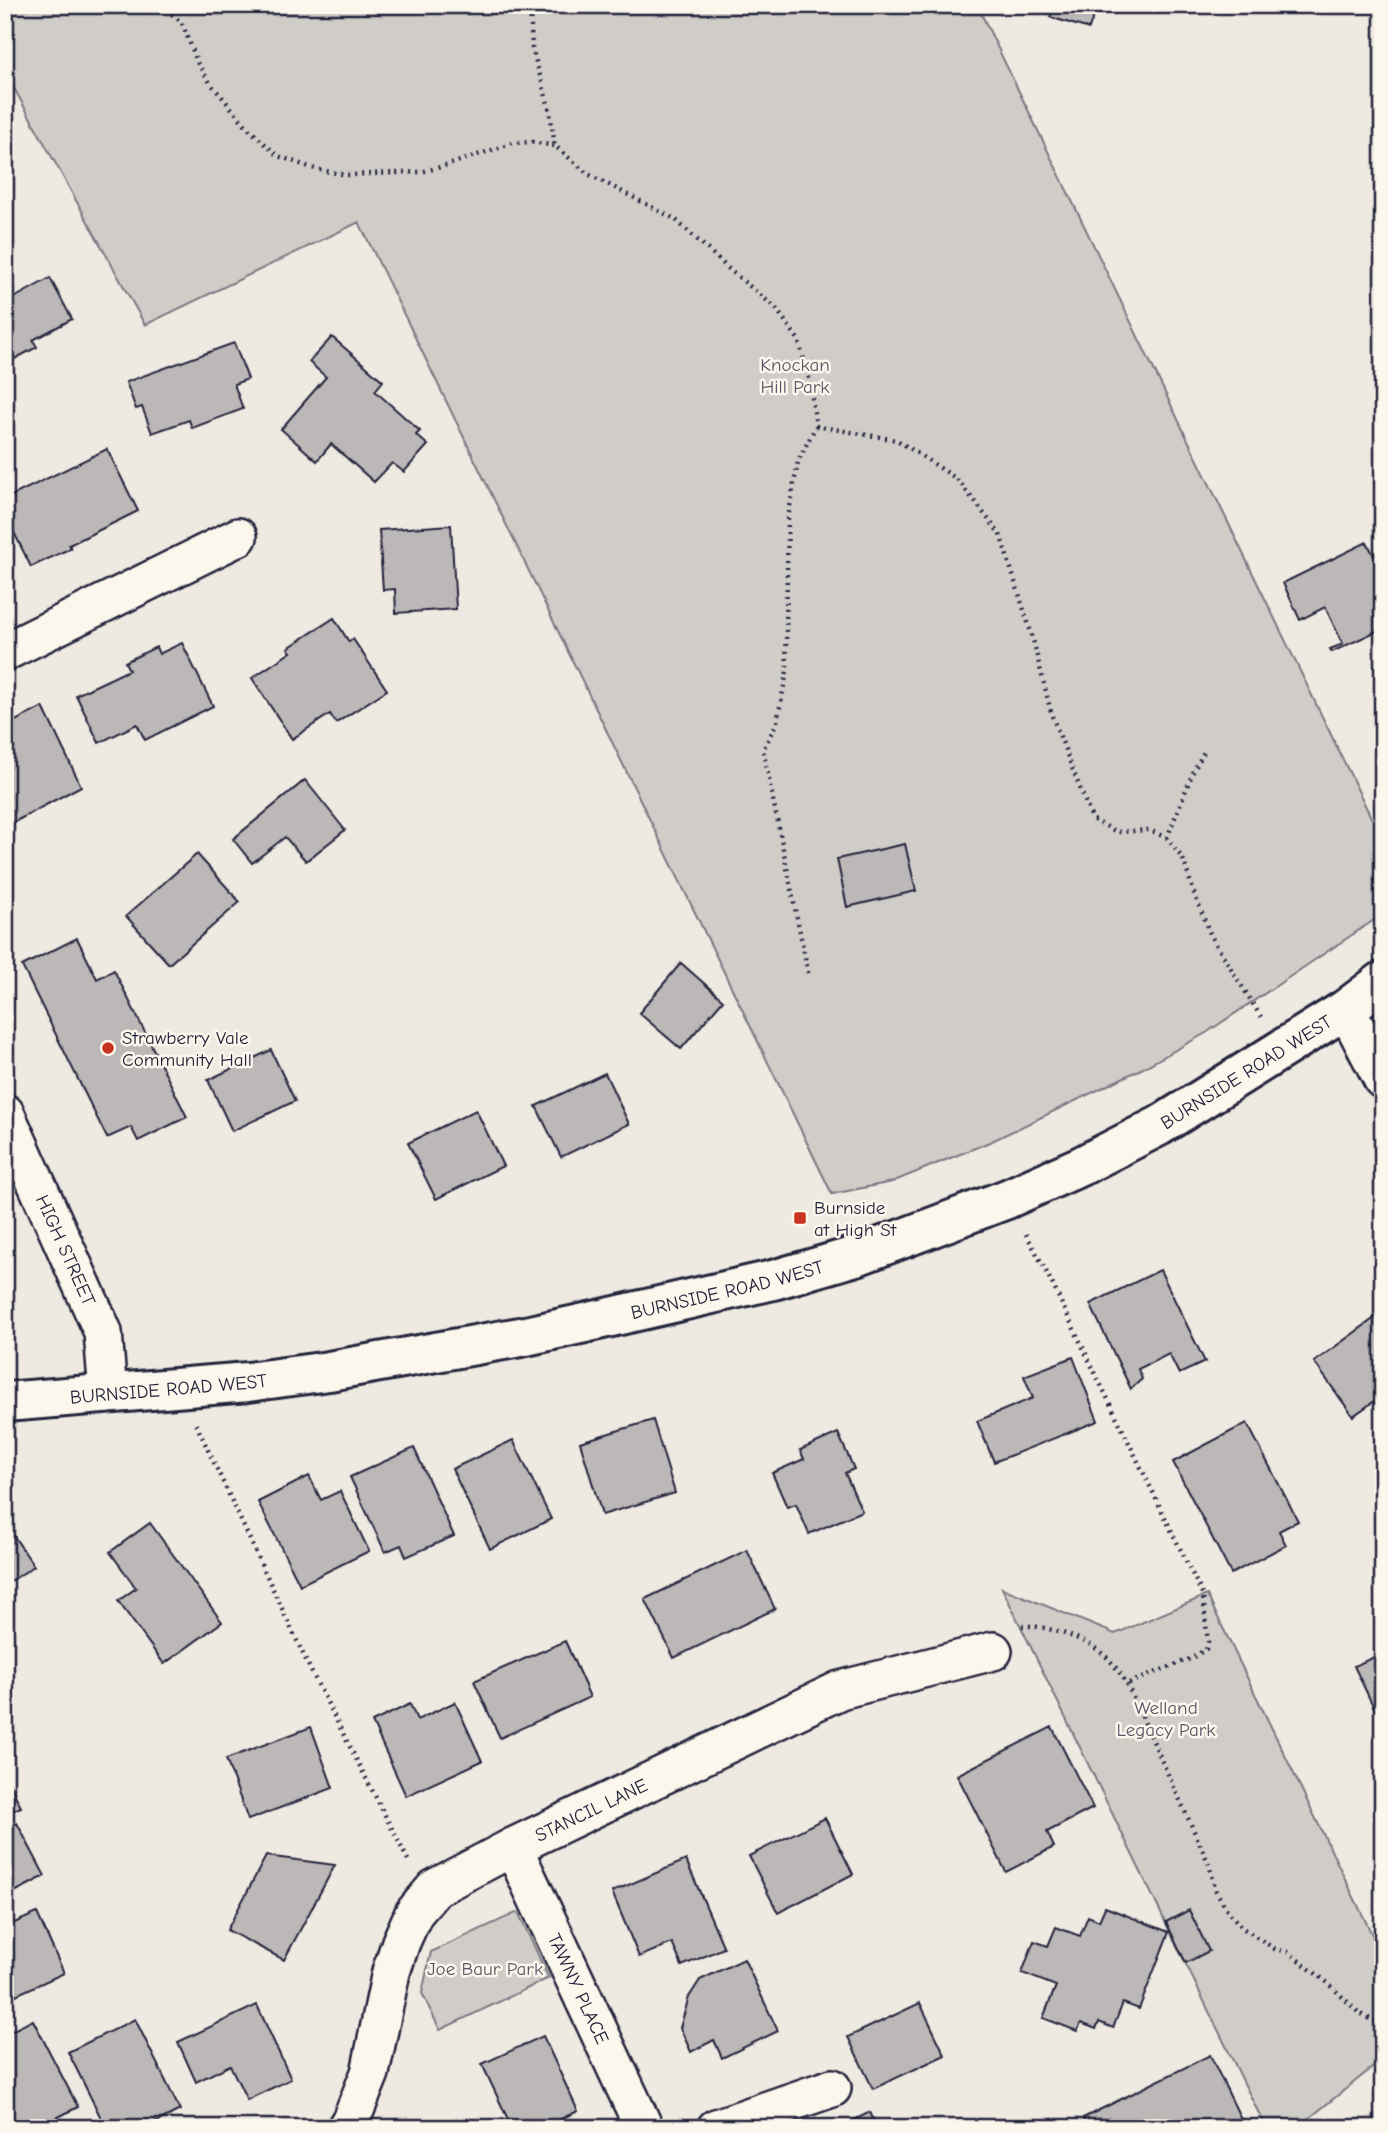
<svg xmlns="http://www.w3.org/2000/svg" width="1388" height="2133" font-family="'Comic Neue',sans-serif">
  <style>
    .green { fill: #d0cdc9; stroke: #797882; stroke-width: 2 }
    .building { fill: #bcb8b8; stroke: #22223b; stroke-width: 2 }
    .lines { fill: none; stroke-linecap: round; stroke-linejoin: round }
    .street-casing { stroke: #22223b; stroke-width: 42 }
    .secondary-casing { stroke: #22223b; stroke-width: 44 }
    .path { stroke: #22223b; stroke-width: 4.5; stroke-dasharray: 2 5; stroke-linecap: butt }
    .street { stroke: #fbf7ec; stroke-width: 37 }
    .secondary { stroke: #fbf7ec; stroke-width: 38 }
    .poi-dot { fill: #c8321e; stroke: #fbf7ec; stroke-width: 2.5 }
    .labels { text-anchor: middle; stroke-width: 5; stroke-linejoin: round; paint-order: stroke }
    .park-label { font-size: 19px; fill: #565566; stroke: #fbf7ec }
    .poi-label { font-size: 19px; fill: #22223b; stroke: #fbf7ec; text-anchor: start }
    .street-label { font-size: 19px; fill: #22223b; stroke: #fbf7ec }
  </style>
  <rect width="100%" height="100%" fill="#eeeae2"/>
  <filter id="ink" filterUnits="userSpaceOnUse"><feTurbulence type="fractalNoise" baseFrequency=".0143" numOctaves="2"/><feDisplacementMap in="SourceGraphic" scale="14" xChannelSelector="R" yChannelSelector="G"/><feConvolveMatrix kernelMatrix="1 2 1 2 8 2 1 2 1" color-interpolation-filters="sRGB"/></filter>
  <g filter="url(#ink)">
    <g class="green">
      <polygon points="5,5 977,5 1383,842 1383,914 1206,1033 1141,1069 992,1141 892,1182 832,1194 359,222 145,325 5,72"/>
      <polygon points="1002,1588 1115,1634 1207,1595 1383,1957 1383,2059 1297,2128 1266,2128"/>
      <polygon points="518,1912 549,1978 440,2030 422,1993 431,1952"/>
    </g>
    <g class="building">
      <polygon points="1055,5 1097,5 1089,29 1050,17"/>
      <polygon points="50,278 72,319 33,340 37,347 5,364 5,303"/>
      <polygon points="332,337 383,381 375,391 420,431 416,435 428,445 404,472 392,463 374,482 331,444 317,461 281,429 326,377 309,362"/>
      <polygon points="234,343 248,379 234,384 243,409 192,428 189,420 152,433 142,407 136,409 126,382"/>
      <polygon points="107,449 138,511 69,545 71,548 31,567 5,514 5,499"/>
      <polygon points="451,525 456,609 396,613 395,589 383,590 379,530"/>
      <polygon points="1367,542 1374,556 1381,552 1383,556 1383,639 1379,630 1332,652 1330,649 1343,644 1325,607 1300,620 1283,583"/>
      <polygon points="334,618 349,642 353,639 387,690 336,723 330,714 292,739 252,678 291,652 288,648"/>
      <polygon points="182,643 213,706 145,740 137,724 99,743 76,695 129,670 125,662 156,647 159,654"/>
      <polygon points="43,707 81,786 5,827 5,747 9,745 5,737 5,726"/>
      <polygon points="305,780 345,830 306,861 285,837 252,863 233,839"/>
      <polygon points="905,844 916,891 847,907 837,859"/>
      <polygon points="197,854 240,902 169,964 126,916"/>
      <polygon points="77,938 97,979 114,970 187,1117 138,1141 131,1127 107,1138 22,966"/>
      <polygon points="681,963 723,1000 681,1049 639,1013"/>
      <polygon points="271,1050 295,1101 232,1131 208,1080"/>
      <polygon points="605,1073 629,1124 561,1157 536,1106"/>
      <polygon points="476,1110 503,1166 436,1199 408,1143"/>
      <polygon points="1160,1270 1205,1362 1179,1374 1169,1354 1138,1369 1142,1379 1131,1389 1090,1304"/>
      <polygon points="1383,1312 1383,1395 1353,1416 1314,1362"/>
      <polygon points="1073,1357 1098,1421 994,1462 977,1421 1033,1398 1024,1376"/>
      <polygon points="653,1420 675,1493 602,1515 580,1442"/>
      <polygon points="1247,1423 1298,1521 1279,1531 1286,1545 1231,1574 1173,1462"/>
      <polygon points="838,1433 854,1469 845,1473 862,1511 809,1534 796,1504 787,1507 772,1473 804,1459 800,1450"/>
      <polygon points="513,1440 551,1519 490,1549 452,1469"/>
      <polygon points="414,1448 454,1536 406,1557 401,1545 385,1552 350,1477"/>
      <polygon points="309,1476 321,1500 340,1491 369,1551 300,1585 258,1502"/>
      <polygon points="150,1523 222,1622 164,1664 118,1601 136,1588 110,1552"/>
      <polygon points="5,1534 13,1535 34,1566 5,1585"/>
      <polygon points="747,1550 775,1609 674,1658 645,1599"/>
      <polygon points="565,1641 590,1697 500,1738 474,1681"/>
      <polygon points="1383,1653 1383,1706 1375,1710 1354,1666"/>
      <polygon points="455,1702 482,1761 406,1796 372,1722 410,1704 417,1720"/>
      <polygon points="311,1727 333,1788 248,1820 226,1759"/>
      <polygon points="1052,1727 1093,1808 1047,1832 1054,1847 1006,1872 957,1775"/>
      <polygon points="5,1774 21,1807 5,1814"/>
      <polygon points="825,1818 853,1874 778,1913 749,1856"/>
      <polygon points="17,1823 45,1876 5,1897 5,1829"/>
      <polygon points="266,1856 335,1865 284,1960 227,1930"/>
      <polygon points="686,1860 724,1948 682,1966 672,1943 639,1957 612,1892"/>
      <polygon points="1105,1907 1169,1932 1139,2009 1123,2003 1113,2028 1099,2022 1096,2029 1081,2023 1077,2031 1043,2018 1056,1986 1022,1973 1034,1941 1048,1946 1056,1927 1080,1936 1088,1916 1099,1921"/>
      <polygon points="1189,1910 1209,1951 1186,1963 1166,1922"/>
      <polygon points="37,1913 64,1973 5,2000 5,1927"/>
      <polygon points="744,1959 778,2031 722,2058 714,2040 691,2052 680,2028 689,1997 700,1980"/>
      <polygon points="920,2003 945,2055 873,2089 848,2037"/>
      <polygon points="257,2005 291,2079 247,2100 230,2065 196,2082 178,2042"/>
      <polygon points="135,2019 180,2110 145,2128 106,2128 68,2052"/>
      <polygon points="33,2020 78,2107 37,2128 18,2128 5,2103 5,2034"/>
      <polygon points="543,2036 578,2111 541,2128 512,2128 482,2064"/>
      <polygon points="1210,2055 1243,2123 1234,2128 1088,2128 1083,2118"/>
      <polygon points="870,2112 877,2128 838,2128"/>
    </g>
    <g class="lines">
      <g class="street-casing">
        <g id="street">
          <polyline points="5,652 238,537"/>
          <polyline points="1346,1009 1383,1080"/>
          <path id="s1" d="M5 1113 103 1332 108 1394"/>
          <path id="s2" d="M513 1847 644 2128"/>
          <path id="s3" d="M346 2128 351 2120 370 2073 391 1972 401 1942 414 1913 435 1888 513 1847 840 1690 993 1651"/>
          <polyline points="716,2128 832,2088"/>
        </g>
      </g>
      <g class="secondary-casing">
        <g id="secondary">
          <path id="s4" d="M5 1402 248 1382 329 1371 526 1336 585 1323 773 1280 859 1255 1007 1199 1083 1165 1159 1126 1346 1009 1383 981"/>
        </g>
      </g>
      <g class="path">
        <polyline points="161,5 182,23 198,64 211,84 250,130 278,156 315,169 347,175 421,172 448,165 513,143 532,142 555,146"/>
        <polyline points="530,5 532,48 549,107 555,146 588,174 675,219 731,271 775,307 798,339 809,378 816,426 798,461 788,518 786,627 787,671 777,722 763,750 809,977"/>
        <polyline points="816,426 897,440 957,479 1000,534 1031,632 1052,716 1092,819 1117,832 1149,830 1167,838 1183,859 1195,896 1211,936 1261,1017"/>
        <polyline points="1167,838 1193,772 1205,750"/>
        <polyline points="1026,1234 1045,1269 1203,1596 1208,1642 1206,1649 1192,1658 1127,1684"/>
        <polyline points="196,1424 311,1671 408,1860"/>
        <path d="M1022 1626C1043 1624 1087 1639 1103 1654 1113 1662 1120 1673 1127 1684L1209 1864 1216 1891 1229 1913 1244 1929 1275 1949 1288 1952 1328 1983 1358 2012 1372 2020 1383 2023"/>
      </g>
      <use href="#street" class="street"/>
      <use href="#secondary" class="secondary"/>
    </g>
  </g>
  <g class="poi-dot">
    <circle cx="108" cy="1048" r="7"/>
    <rect x="793" y="1211" width="14" height="14" rx="3.5"/>
  </g>
  <g class="labels">
    <g class="park-label">
      <text x="795" y="371">Knockan<tspan x="795" dy="22">Hill Park</tspan></text>
      <text x="1166" y="1714">Welland<tspan x="1166" dy="22">Legacy Park</tspan></text>
      <text x="485" y="1975">Joe Baur Park</text>
    </g>
    <g class="poi-label">
      <text x="122" y="1044">Strawberry Vale<tspan x="122" dy="22">Community Hall</tspan></text>
      <text x="814" y="1214">Burnside<tspan x="814" dy="22">at High St</tspan></text>
    </g>
    <g class="street-label">
      <text dy="7" stroke="none"><textPath href="#s4" startOffset="1298">BURNSIDE ROAD WEST</textPath></text>
      <text dy="7" stroke="none"><textPath href="#s1" startOffset="150">HIGH STREET</textPath></text>
      <text dy="7" stroke="none"><textPath href="#s4" startOffset="732">BURNSIDE ROAD WEST</textPath></text>
      <text dy="7" stroke="none"><textPath href="#s4" startOffset="164">BURNSIDE ROAD WEST</textPath></text>
      <text dy="7" stroke="none"><textPath href="#s3" startOffset="434">STANCIL LANE</textPath></text>
      <text dy="7" stroke="none"><textPath href="#s2" startOffset="156">TAWNY PLACE</textPath></text>
    </g>
  </g>
  <rect width="1388" height="2133" fill="none" stroke="#fbf7ec" stroke-width="28"/>
  <rect x="14" y="14" width="1360" height="2105" fill="none" stroke="#22223b" stroke-width="2.5" filter="url(#ink)"/>
</svg>
